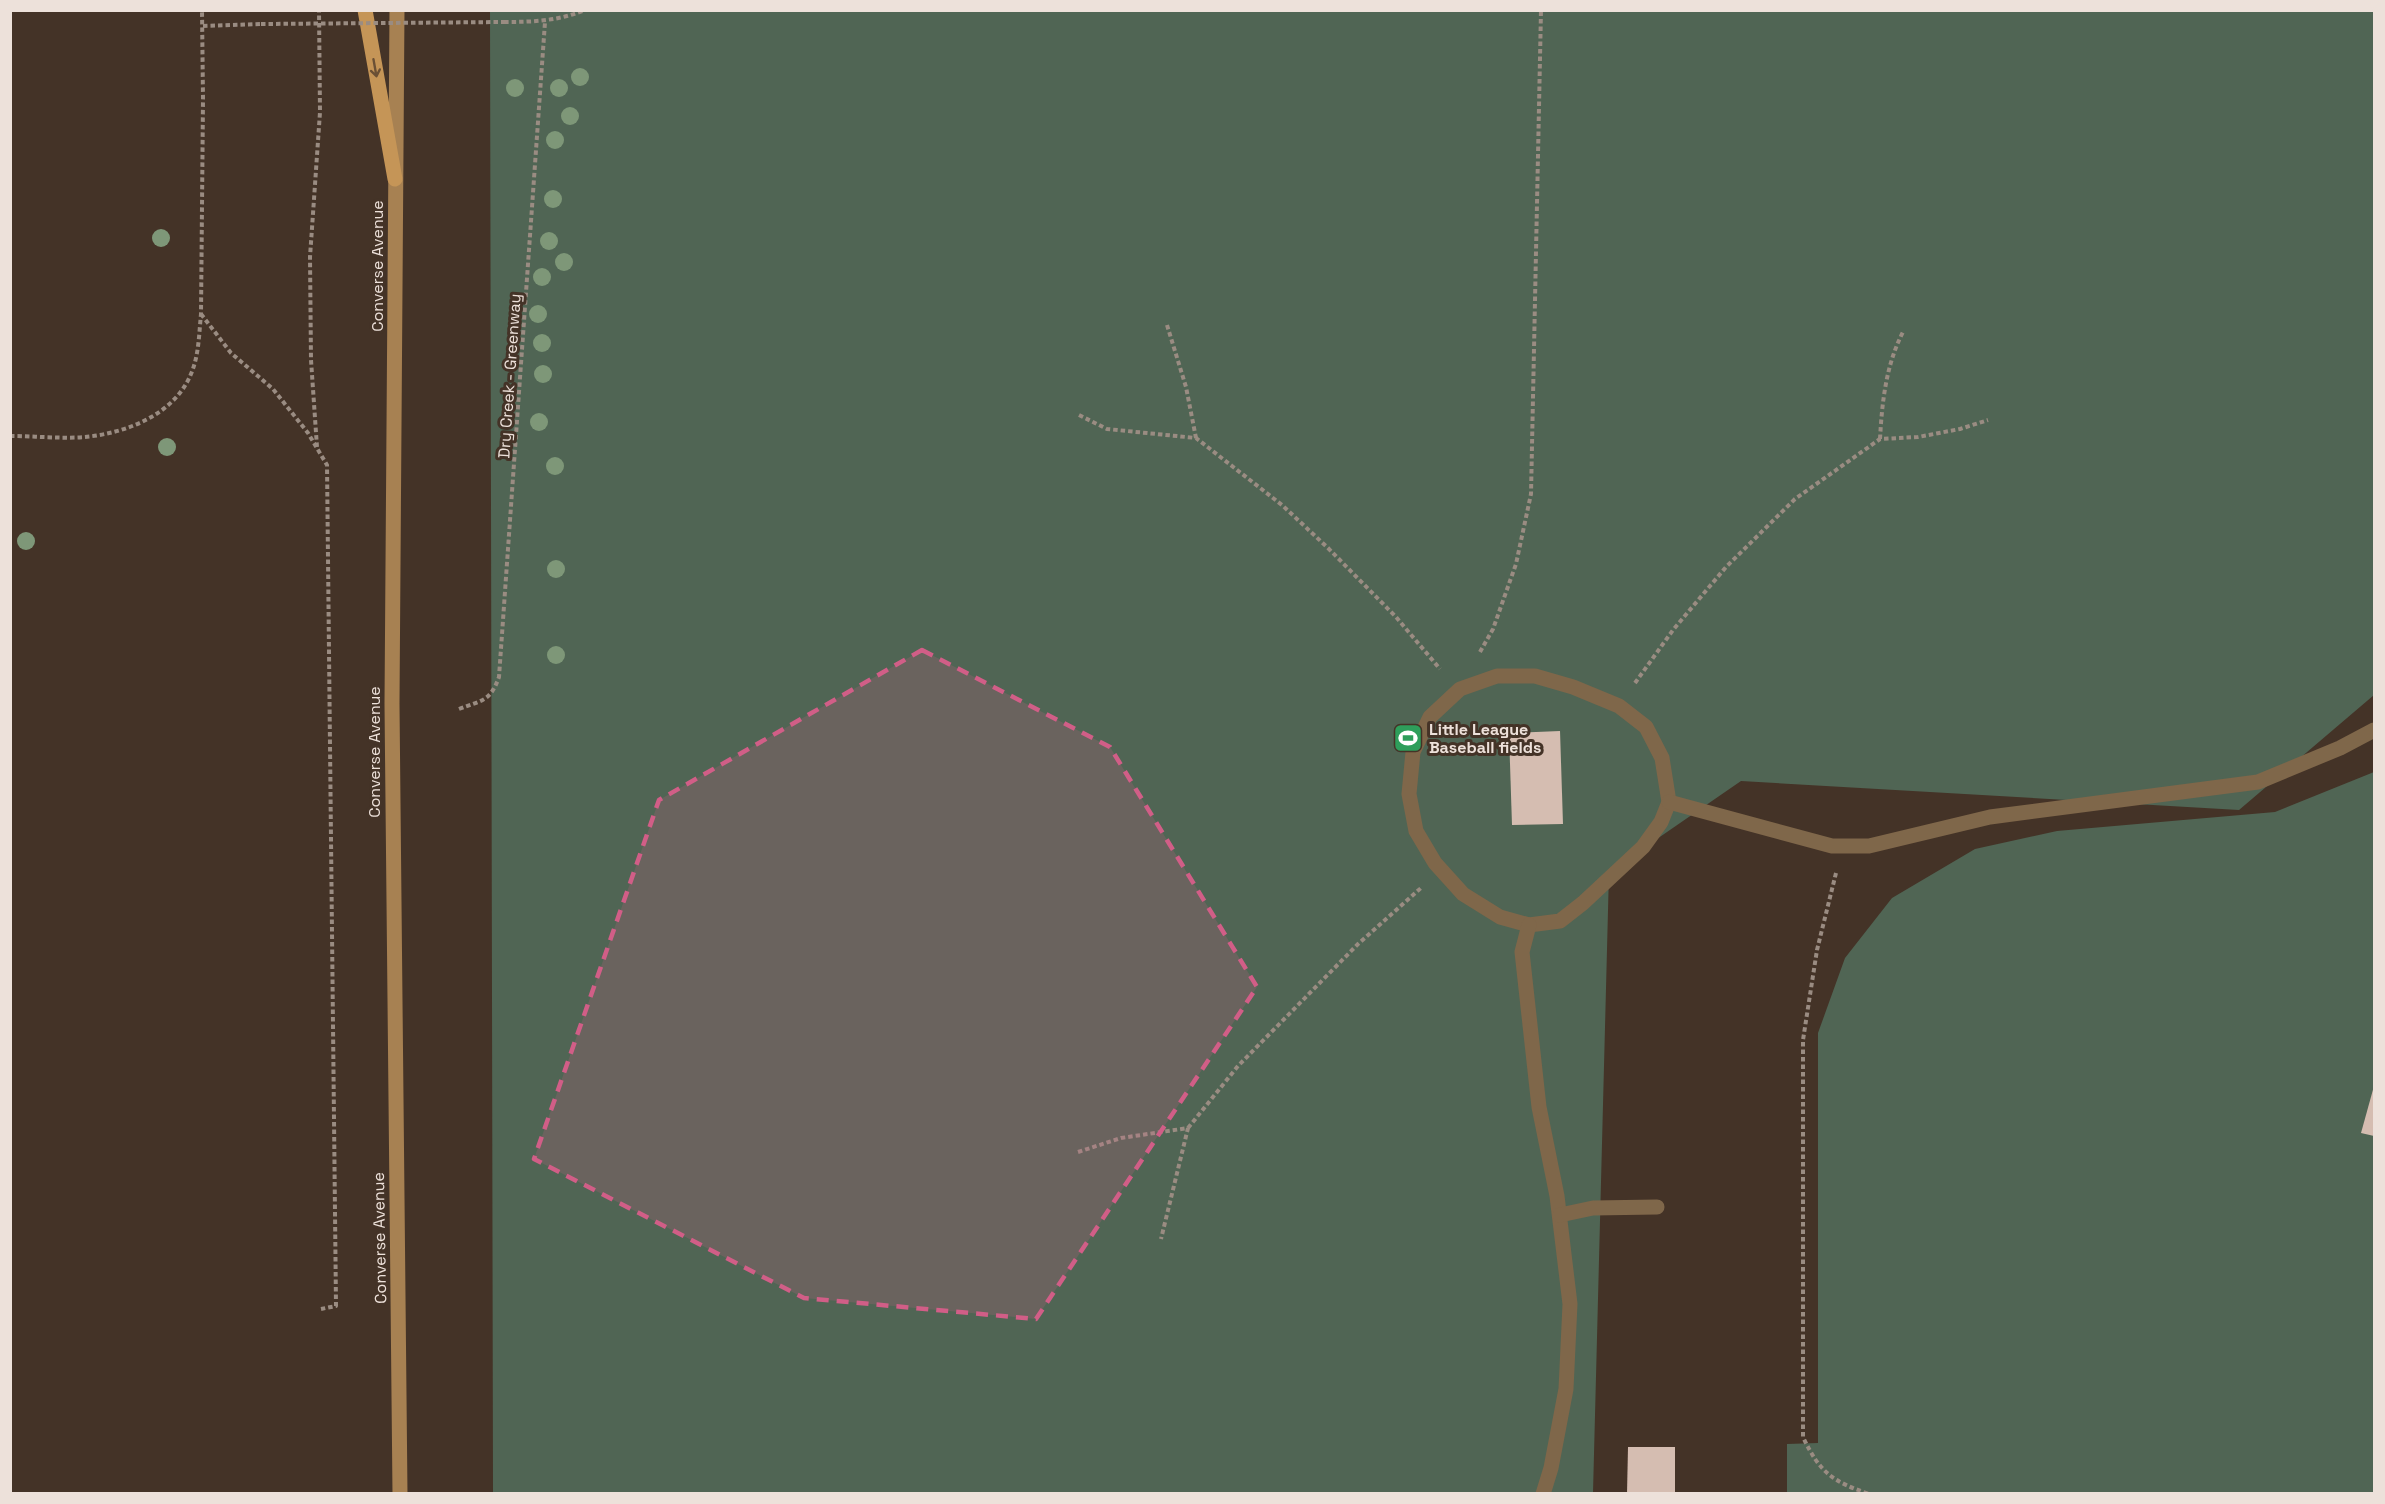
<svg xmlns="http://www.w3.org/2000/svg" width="2385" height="1504" font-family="'Space Grotesk',sans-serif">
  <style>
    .green { fill: #506554 }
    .building { fill: #d5bdb1 }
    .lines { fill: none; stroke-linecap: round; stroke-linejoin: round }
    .path { stroke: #9a8c82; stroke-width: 4; stroke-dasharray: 4.5 3; stroke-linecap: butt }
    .service { stroke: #7f674a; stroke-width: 15 }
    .secondary { stroke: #a78152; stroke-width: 15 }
    .primary { stroke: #c59557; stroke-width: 15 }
    .path-bridge { stroke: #9a8c82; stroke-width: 4; stroke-dasharray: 4.5 3; stroke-linecap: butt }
    .tree { fill: #7e9778 }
    .oneway { stroke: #6b5035 }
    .marked { fill: #d15e87; fill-opacity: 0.2; stroke: #d15e87; stroke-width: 4.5; stroke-dasharray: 12 8; stroke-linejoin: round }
    .labels { text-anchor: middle; stroke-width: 6; stroke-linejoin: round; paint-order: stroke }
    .street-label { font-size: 16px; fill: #ede1da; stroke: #443327 }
    .poi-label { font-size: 16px; font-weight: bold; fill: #ede1da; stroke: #443327; text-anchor: start }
  </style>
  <rect width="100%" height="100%" fill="#443327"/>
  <g class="green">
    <polygon points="490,11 2374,11 2374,695 2239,810 1741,781 1609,872 1593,1493 493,1493"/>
    <polygon points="2374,772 2374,1493 1787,1494 1787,1444 1818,1443 1818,1033 1845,958 1892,898 1975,849 2057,831 2275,812"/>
  </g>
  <g class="building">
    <polygon points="1560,731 1563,824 1512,825 1509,733"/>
    <polygon points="2374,1086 2374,1136 2361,1133"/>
    <polygon points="1628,1447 1675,1447 1675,1494 1627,1494"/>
  </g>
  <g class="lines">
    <g class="path">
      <path d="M504 22C533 22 558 21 585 10"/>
      <polyline points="203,26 261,24"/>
      <polyline points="201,314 231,353 273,389 308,433 327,465 336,1306 321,1309"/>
      <polyline points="1167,325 1186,387 1196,438"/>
      <polyline points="1079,415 1107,429 1196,438 1282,505 1328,548 1396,617 1440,669"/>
      <path d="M10 436C35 436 61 439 85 437 126 433 174 415 191 374 199 355 199 334 201 314L203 99 202 10"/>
      <path d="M1880 439C1882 402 1886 365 1903 332"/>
      <polyline points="317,447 311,360 310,257 320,112 319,10"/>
      <polyline points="1480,652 1493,629 1516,564 1531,494 1541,10"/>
      <polyline points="1635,683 1673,630 1726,567 1795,499 1880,439 1918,437 1960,429 1988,420"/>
      <path d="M459 709C482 700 490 702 499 677L545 22"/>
      <path d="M1836 873 1817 950 1803 1040V1437C1820 1473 1832 1481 1869 1494"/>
      <polyline points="1188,1128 1238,1066 1358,944 1421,888"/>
      <polyline points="1078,1152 1121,1138 1188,1128 1161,1239"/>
    </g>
    <g class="service">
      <polygon points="1497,676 1535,676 1573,687 1619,706 1646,727 1662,758 1669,802 1661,822 1643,847 1583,903 1560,921 1529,925 1500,917 1463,894 1435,863 1416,831 1409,794 1413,752 1430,717 1460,689"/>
      <polyline points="1669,802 1832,846 1869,846 1990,817 2258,782 2340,748 2374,730"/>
      <polyline points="1529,925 1522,952 1539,1107 1557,1196 1570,1304 1566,1389 1551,1468 1543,1494"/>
      <polyline points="1560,1215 1593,1208 1657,1207"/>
    </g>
    <polyline class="secondary" points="397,10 392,704 400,1494"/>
    <polyline class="primary" points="365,10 395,179"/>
    <polyline class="path-bridge" points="261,24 504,22"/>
  </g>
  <g class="tree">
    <circle cx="580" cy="77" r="9"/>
    <circle cx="515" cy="88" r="9"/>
    <circle cx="559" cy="88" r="9"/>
    <circle cx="570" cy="116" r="9"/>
    <circle cx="555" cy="140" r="9"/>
    <circle cx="553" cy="199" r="9"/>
    <circle cx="161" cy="238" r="9"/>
    <circle cx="549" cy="241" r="9"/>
    <circle cx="564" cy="262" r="9"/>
    <circle cx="542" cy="277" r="9"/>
    <circle cx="538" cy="314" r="9"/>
    <circle cx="542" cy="343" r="9"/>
    <circle cx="543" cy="374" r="9"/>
    <circle cx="539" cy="422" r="9"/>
    <circle cx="167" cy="447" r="9"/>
    <circle cx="555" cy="466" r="9"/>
    <circle cx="26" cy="541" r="9"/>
    <circle cx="556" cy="569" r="9"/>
    <circle cx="556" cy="655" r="9"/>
  </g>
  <defs><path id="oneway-shaft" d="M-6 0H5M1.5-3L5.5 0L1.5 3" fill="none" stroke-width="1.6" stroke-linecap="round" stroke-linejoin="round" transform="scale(1.5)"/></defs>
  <use class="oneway" href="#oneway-shaft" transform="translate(375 68) rotate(80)"/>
  <path class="marked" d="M922 650 1110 747 1257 987 1036 1319 804 1298 534 1159 659 800Z"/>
  <defs>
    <g id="stadium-square" transform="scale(1.5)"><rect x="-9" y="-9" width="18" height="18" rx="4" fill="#2e9e5b" stroke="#443327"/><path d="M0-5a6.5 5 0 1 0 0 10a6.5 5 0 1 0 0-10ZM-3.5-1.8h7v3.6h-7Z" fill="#fff"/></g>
  </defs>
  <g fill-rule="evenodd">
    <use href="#stadium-square" x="1408" y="738"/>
  </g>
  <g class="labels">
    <g class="street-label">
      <text transform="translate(377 266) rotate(-90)" y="6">Converse Avenue</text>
      <text transform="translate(509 376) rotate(-86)" y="6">Dry Creek - Greenway</text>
      <text transform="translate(374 752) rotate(-90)" y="6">Converse Avenue</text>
      <text transform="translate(379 1238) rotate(-91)" y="6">Converse Avenue</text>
    </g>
    <g class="poi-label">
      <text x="1429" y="735">Little League<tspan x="1429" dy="18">Baseball fields</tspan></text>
    </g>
  </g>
  <rect width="2385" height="1504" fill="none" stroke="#ede1da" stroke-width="24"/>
</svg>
